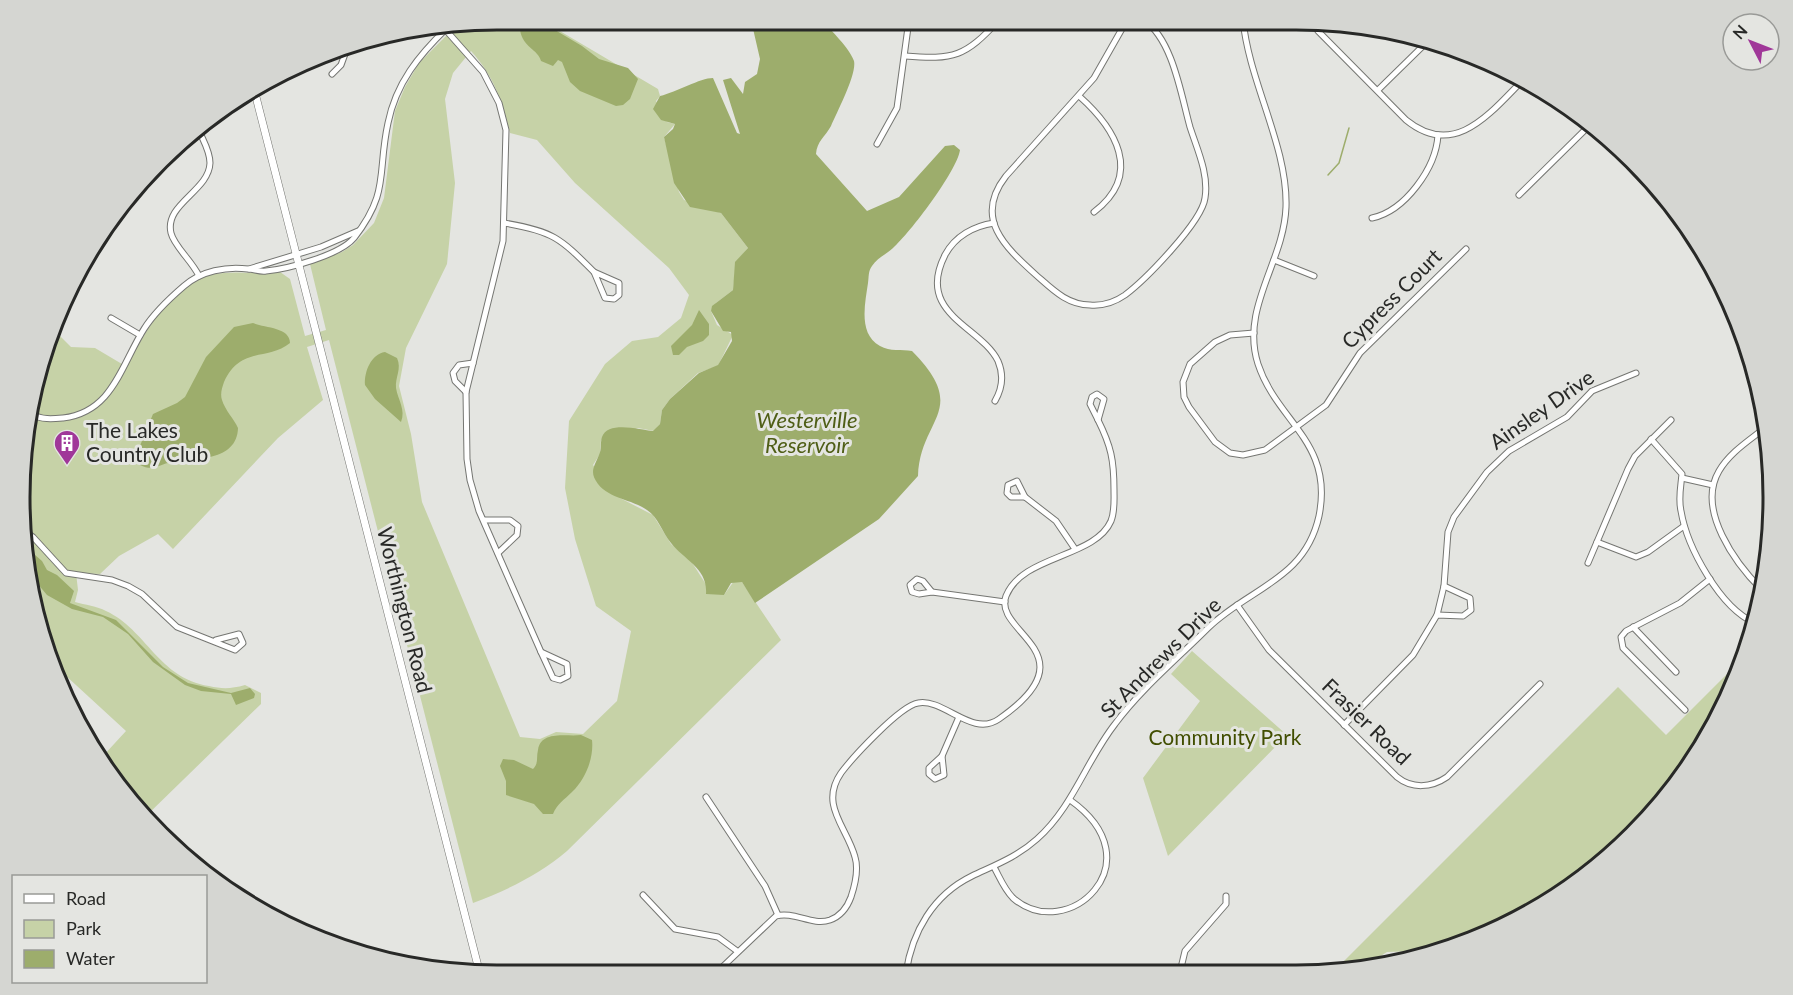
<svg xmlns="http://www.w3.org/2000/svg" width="1793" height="995" font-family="Lato,sans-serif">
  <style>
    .green { fill: #c6d2a7; fill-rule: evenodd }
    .water { fill: #9dad6c }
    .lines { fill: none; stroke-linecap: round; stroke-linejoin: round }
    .stream { stroke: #9dad6c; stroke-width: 1.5 }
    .minor-casing { stroke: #757672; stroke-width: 7 }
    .major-casing { stroke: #757672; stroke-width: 8 }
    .minor { stroke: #fff; stroke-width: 5 }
    .major { stroke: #fff; stroke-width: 7 }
    .labels { text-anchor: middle; stroke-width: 6; stroke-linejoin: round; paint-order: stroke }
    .street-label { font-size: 21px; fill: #282927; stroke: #e4e5e1 }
    .poi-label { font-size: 21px; fill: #282927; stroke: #e4e5e1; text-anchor: start }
    .park-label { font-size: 21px; fill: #414e00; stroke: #e4e5e1 }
    .water-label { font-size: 22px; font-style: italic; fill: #4f5e16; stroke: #e4e5e1 }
    .rim { fill: none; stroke: #282927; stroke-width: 3 }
  </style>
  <rect width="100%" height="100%" fill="#e4e5e1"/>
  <g class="green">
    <path d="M498 20H546L548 24 658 89 660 96 656 101 667 122 675 124 664 137 679 192 684 200 721 213 748 248 736 262 733 290 716 303 711 311 717 325 733 335 718 366 698 373 670 399 662 410 660 424 654 431 638 428 601 440 600 454 593 465 620 498 653 515 671 544 691 561 707 586 724 595 734 581 742 582 781 640 567 851C540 874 506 891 473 903L329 340 307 347 323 400 278 438 173 549 158 534 119 556 100 574 76 573 78 590 75 602C85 605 97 606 106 611 147 630 158 678 209 686 222 689 231 689 245 685L261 693V704L144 818 138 812 103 756 126 731 52 663 21 528 36 373 55 331 71 347 95 348 127 367C147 328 175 276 224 273 243 271 260 275 280 272L290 279 305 336 326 330 310 264 342 252 353 245 374 223 384 198 395 111 405 87 419 63 455 27ZM471 51C493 75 503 102 510 133L537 140 575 183 669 268 689 295 681 318 658 337 632 341 605 364 569 421 565 488 575 539 596 606 631 631 617 701 583 734 556 732 540 739 520 737 422 502 411 434 399 386 406 348 447 264 455 183 445 99 453 73Z"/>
    <polygon points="1192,651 1287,735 1168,856 1143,778 1200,701 1171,674"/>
    <polygon points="1731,670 1738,674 1709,737 1634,835 1565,891 1558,889 1554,898 1449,950 1387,952 1357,971 1333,972 1618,687 1666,735"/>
  </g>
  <g class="water">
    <path d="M751 20H822C831 31 849 47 854 61 857 74 837 112 831 126 825 137 817 141 816 154L867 211 899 197 945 146 954 145 960 150C957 171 910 233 893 248 887 254 877 258 872 266 868 271 869 277 868 283 865 304 858 334 880 346 890 352 902 349 912 351 971 411 920 417 918 476L879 519 755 603 742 582 731 583 724 595 706 594C708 568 684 560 671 543 662 532 658 517 647 510 631 499 610 499 598 484 589 472 594 467 599 455 602 449 600 443 602 437 608 420 641 430 653 431L660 424 662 410 670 399 699 373 718 365 732 341 731 332 723 331 711 311 712 306 733 290 735 262 748 248 721 213 690 207 674 183 664 137 673 129 675 124 661 120 653 109 660 96C677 92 700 78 713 78L737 133 740 134 723 80 731 78 743 94 745 82 757 74 760 59Z"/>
    <path d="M526 21 550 27 582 46 599 59 628 68 638 79 630 99 623 105 616 106 580 91 570 82 562 62 558 60 553 66 541 61C538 49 523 48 520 30L522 23Z"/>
    <polygon points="699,310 709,324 709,335 703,341 687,347 679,355 673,355 671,346 692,325"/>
    <path d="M253 323C265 328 290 327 290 343 268 361 240 346 224 382 222 388 220 394 222 400 225 410 234 419 238 428 237 462 194 458 172 462 159 464 154 472 140 465L137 453 153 414 177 403 185 397 206 357 234 327Z"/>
    <path d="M385 352 397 358C402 369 395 377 396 388 398 400 406 410 401 422L375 399 365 385C364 372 371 354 385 352Z"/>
    <polygon points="27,548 42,561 47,570 57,575 74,591 70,603 116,620 163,667 188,683 231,693 250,688 255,694 254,698 236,705 231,694 201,691 185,685 153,662 128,634 103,617 72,609 47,595 32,577"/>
    <path d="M581 735 592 740C594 757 586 779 572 792 564 800 557 804 553 814H543L534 804 506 795V781L500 766 503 759 514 760 533 769C539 763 536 758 538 750 541 730 567 737 581 735Z"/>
  </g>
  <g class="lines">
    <polyline class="stream" points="1328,175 1339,163 1349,128"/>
    <g class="minor-casing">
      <g id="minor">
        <polyline points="653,20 662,26 672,20"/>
        <path d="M1127 20 1094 78 1006 176C973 218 1005 247 1036 275 1052 289 1067 305 1090 305 1102 306 1115 302 1125 295 1145 280 1202 222 1205 198 1209 174 1197 149 1190 127 1181 95 1173 40 1144 20"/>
        <polyline points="444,28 483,72 499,103 506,130 503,241 466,392 467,459 470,480 479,511 541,652"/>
        <path d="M1318 31 1406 120C1455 160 1491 112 1524 79"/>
        <polyline points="1418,36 1435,47 1451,49"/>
        <polyline points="336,49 345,54 360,42"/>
        <path d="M905 56C954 60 965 57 999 20"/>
        <polyline points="332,74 341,65 345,54"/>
        <polyline points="1378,90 1426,43"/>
        <path d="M1079 96C1115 128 1144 174 1094 212"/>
        <path d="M198 128C202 139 210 150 210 163 209 191 164 204 171 233 174 246 192 261 199 276"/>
        <polyline points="877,144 897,108 909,20"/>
        <polyline points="1519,195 1591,124"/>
        <path d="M1372 218C1405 211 1436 168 1438 135"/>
        <path d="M504 223C553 231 560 238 594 272"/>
        <path d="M994 223C974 226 955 236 945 255 915 314 981 326 998 361 1004 375 1002 389 995 401"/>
        <polyline points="1274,260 1314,276"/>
        <polyline points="249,269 321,247 358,231"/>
        <polygon points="594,272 619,283 619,295 614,299 605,298"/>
        <polyline points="111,318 140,335"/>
        <polyline points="1254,333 1230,335 1215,342 1190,364 1183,382 1184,397 1189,407 1215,442 1230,453 1243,455 1265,450 1326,405 1360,353 1466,249"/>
        <polyline points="466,392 455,381 453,373 459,365 473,363"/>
        <polygon points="1097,394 1104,399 1098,420 1090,404 1092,397"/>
        <path d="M32 414C42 420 52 419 63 418 113 412 121 365 144 329 154 313 170 298 184 286 201 271 227 266 248 269 254 269 259 272 266 271 288 269 340 255 354 238 390 192 377 173 388 123 396 83 419 55 447 28"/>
        <path d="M1651 439 1682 474C1681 486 1678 498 1681 511 1687 547 1720 608 1755 623"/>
        <polyline points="1682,478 1713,485"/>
        <polygon points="1017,481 1025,497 1011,497 1007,493 1008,485"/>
        <polyline points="1025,497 1056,521 1075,549"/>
        <polyline points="484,520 510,520 518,526 517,535 498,553"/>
        <polyline points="21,529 33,537 66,573 112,580 128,586 142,594 177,627 235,650 243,643 239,634 216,640"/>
        <polyline points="1597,542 1636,557 1648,552 1684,526"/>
        <polyline points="1588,563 1628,469 1635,456 1671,420"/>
        <polygon points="917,579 923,581 932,592 919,594 912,592 910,585"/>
        <path d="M1762 590C1736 564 1696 510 1719 471 1730 452 1750 440 1766 427"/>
        <polyline points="932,592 1005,602"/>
        <path d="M1237 605 1269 650 1397 777C1412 789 1431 788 1447 777L1540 684"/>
        <polyline points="1437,615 1444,586 1448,532 1454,517 1487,472 1509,451 1567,417 1592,391 1636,373"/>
        <polyline points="1633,627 1676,672"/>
        <polygon points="541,652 567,664 568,676 560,680 553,678"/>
        <polyline points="1739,661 1753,630"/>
        <polyline points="1685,710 1623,648 1621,637 1626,631 1680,603 1710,579"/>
        <polyline points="1344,725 1413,655 1437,615 1463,616 1471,610 1470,598 1444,586"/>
        <polygon points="942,756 944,775 935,779 929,774 929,768"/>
        <polyline points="942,756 959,717"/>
        <polyline points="706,797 765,886 778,915"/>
        <path d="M994 867C1000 878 1004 889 1013 898 1067 945 1158 862 1070 800"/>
        <polyline points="643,895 675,929 718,937 737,951"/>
        <polyline points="1180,972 1185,951 1226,904 1226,896"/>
        <path d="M906 973C912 932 933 895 972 876 995 865 1017 857 1037 839 1073 807 1086 761 1115 724 1141 689 1177 659 1208 628 1249 588 1305 580 1319 516 1334 442 1277 422 1258 364 1240 308 1284 262 1286 207 1288 147 1249 82 1243 20"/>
        <path d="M715 974 776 916C794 911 812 926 830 920 841 916 847 908 851 897 855 885 859 870 855 857 847 827 819 805 841 773 853 757 900 706 918 703 944 698 972 738 999 719 1094 653 992 633 1006 596 1022 555 1095 558 1111 521 1115 511 1114 500 1114 490 1114 460 1111 446 1098 420"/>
      </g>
    </g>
    <g class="major-casing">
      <polyline id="major" points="255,93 480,974"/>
    </g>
    <use href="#minor" class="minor"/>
    <use href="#major" class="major"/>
  </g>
  <defs>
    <g id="building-pin" transform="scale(1.35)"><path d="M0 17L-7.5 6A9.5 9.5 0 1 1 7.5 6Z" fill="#a03799" stroke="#e4e5e1"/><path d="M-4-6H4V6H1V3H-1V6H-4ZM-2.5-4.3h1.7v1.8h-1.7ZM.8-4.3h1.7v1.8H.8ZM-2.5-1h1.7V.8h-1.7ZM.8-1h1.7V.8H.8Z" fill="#fff"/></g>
  </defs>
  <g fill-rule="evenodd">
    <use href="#building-pin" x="67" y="443"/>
  </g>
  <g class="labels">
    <g class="street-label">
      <text transform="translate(1392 299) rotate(-45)" y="7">Cypress Court</text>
      <text transform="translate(1542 410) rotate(-35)" y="7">Ainsley Drive</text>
      <text transform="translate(404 610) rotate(76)" y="7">Worthington Road</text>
      <text transform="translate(1161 658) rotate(-45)" y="7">St Andrews Drive</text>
      <text transform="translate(1366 722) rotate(44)" y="7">Frasier Road</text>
    </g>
    <g class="poi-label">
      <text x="86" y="438">The Lakes<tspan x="86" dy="24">Country Club</tspan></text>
    </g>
    <g class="park-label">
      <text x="1225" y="745">Community Park</text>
    </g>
    <g class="water-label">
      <text x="807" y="428">Westerville<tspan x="807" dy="25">Reservoir</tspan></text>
    </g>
  </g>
  <path d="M0 0H1793V995H0ZM497 30H1296A467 467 0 0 1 1763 497V498A467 467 0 0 1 1296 965H497A467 467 0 0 1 30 498V497A467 467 0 0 1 497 30Z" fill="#d5d6d2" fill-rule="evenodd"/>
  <path class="rim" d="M497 30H1296A467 467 0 0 1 1763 497V498A467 467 0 0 1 1296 965H497A467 467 0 0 1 30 498V497A467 467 0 0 1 497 30Z"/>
  <rect x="12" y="875" width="195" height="108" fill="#e4e5e1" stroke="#999a97" stroke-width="1.5"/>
  <rect x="24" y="894" width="30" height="9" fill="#ffffff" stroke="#999a97" stroke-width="1.5"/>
  <text x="66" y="905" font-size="18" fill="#282927">Road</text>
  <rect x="24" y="920" width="30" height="18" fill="#c6d2a7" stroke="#999a97" stroke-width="1.5"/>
  <text x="66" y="935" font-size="18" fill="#282927">Park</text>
  <rect x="24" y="950" width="30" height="18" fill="#9dad6c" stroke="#999a97" stroke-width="1.5"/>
  <text x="66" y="965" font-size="18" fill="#282927">Water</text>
  <g transform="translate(1751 42) rotate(312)"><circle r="28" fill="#e4e5e1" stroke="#999a97" stroke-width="1.5"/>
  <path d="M0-4.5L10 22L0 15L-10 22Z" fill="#a03799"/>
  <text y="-9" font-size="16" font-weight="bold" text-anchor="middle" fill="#282927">N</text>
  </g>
</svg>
